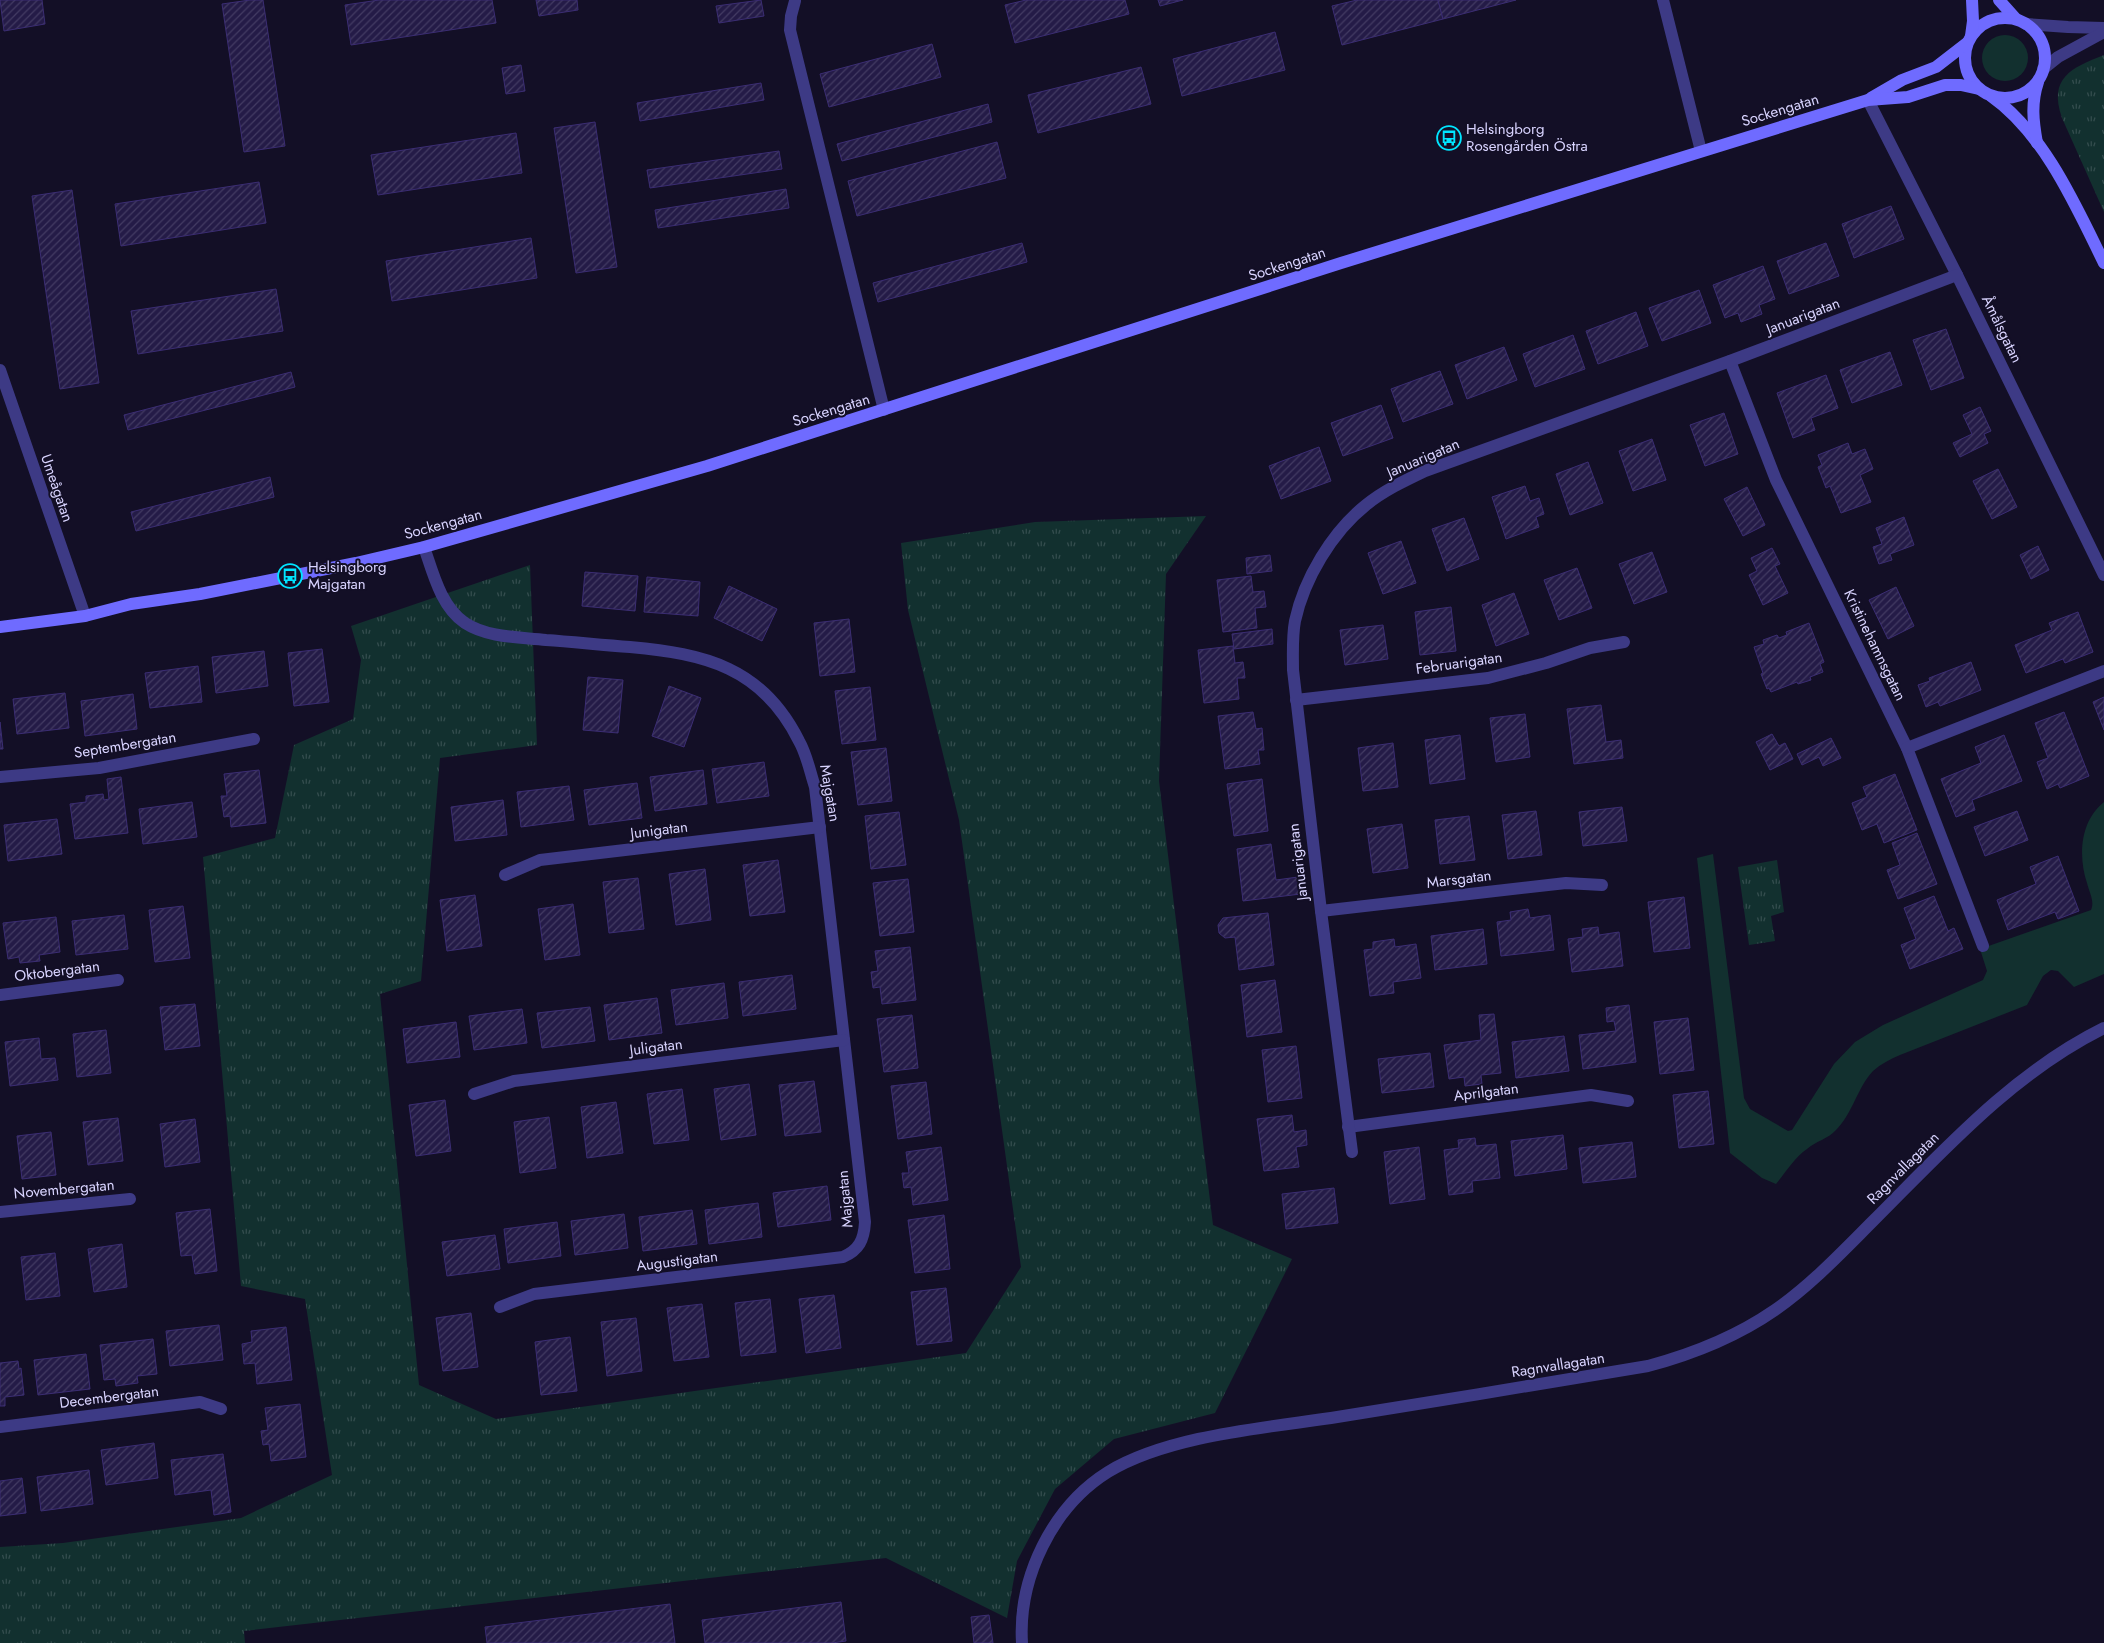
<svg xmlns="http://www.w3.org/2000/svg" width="2104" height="1643" font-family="Jost,sans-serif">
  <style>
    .green { fill: #12302f }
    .park { fill: url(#park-tufts) }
    .building { fill: url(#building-hatch); stroke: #3b2d73 }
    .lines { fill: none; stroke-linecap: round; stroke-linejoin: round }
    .street { stroke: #3d3a85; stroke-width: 12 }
    .secondary { stroke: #6f6bff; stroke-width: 12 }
    .labels { text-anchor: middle; stroke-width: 4; stroke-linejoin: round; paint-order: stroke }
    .street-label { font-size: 15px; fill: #d9d4ff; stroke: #130f26 }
    .poi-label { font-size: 15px; fill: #d9d4ff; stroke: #130f26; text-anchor: start }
  </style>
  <defs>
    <pattern id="park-tufts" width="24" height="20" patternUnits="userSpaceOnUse" patternTransform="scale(1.25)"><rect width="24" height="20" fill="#12302f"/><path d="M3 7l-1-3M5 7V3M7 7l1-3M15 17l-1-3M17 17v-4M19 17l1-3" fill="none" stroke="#344d4e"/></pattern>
    <pattern id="building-hatch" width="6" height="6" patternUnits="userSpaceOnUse" patternTransform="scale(1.25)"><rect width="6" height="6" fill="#241b47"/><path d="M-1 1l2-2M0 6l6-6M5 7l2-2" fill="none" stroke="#433b63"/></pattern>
  </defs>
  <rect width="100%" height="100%" fill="#130f26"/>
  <g class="green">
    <circle cx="2005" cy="58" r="23"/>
    <path d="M2104 802V974L2074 987 2058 971 2051 970 2043 976 2027 1005 1900 1055C1890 1059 1881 1064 1873 1071 1857 1088 1853 1113 1836 1130 1828 1139 1816 1141 1807 1149 1794 1158 1786 1172 1776 1184L1762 1178 1730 1153 1697 858 1713 854 1744 1098 1750 1109 1788 1131 1792 1130 1834 1064 1855 1042 1883 1025 1983 980 1987 971 1980 949 2091 910C2095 901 2089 892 2087 883 2078 856 2080 821 2104 802Z"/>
  </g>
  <g class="park">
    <path d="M2104 55V212L2062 118C2048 78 2071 68 2104 55Z"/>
    <polygon points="1206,516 1166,574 1159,781 1213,1225 1292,1259 1215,1413 1114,1439 1055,1489 1017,1561 1007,1618 886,1558 244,1631 245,1643 0,1643 0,1547 63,1543 241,1518 332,1475 305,1299 241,1286 203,857 275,838 294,745 353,719 361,660 351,626 530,565 537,745 440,758 421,981 380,994 419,1385 496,1419 966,1353 1021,1267 959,820 908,610 901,543 1035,522"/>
    <polygon points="1777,860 1784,912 1771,916 1775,941 1749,945 1738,867"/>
  </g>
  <g class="building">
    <polygon points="0,0 42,0 45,24 4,31"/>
    <polygon points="250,0 263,0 285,146 244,152 222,4"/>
    <polygon points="379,0 492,0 496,23 351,45 345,5"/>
    <polygon points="536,0 577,0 578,10 539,16"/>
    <polygon points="761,0 764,16 719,23 716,6"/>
    <polygon points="1026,0 1125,0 1129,14 1015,43 1005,5"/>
    <polygon points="1158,0 1183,0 1160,6"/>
    <polygon points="1357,0 1438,0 1443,19 1342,45 1332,6"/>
    <polygon points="1438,0 1516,0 1443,19"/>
    <polygon points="1275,32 1285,70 1182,96 1173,59"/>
    <polygon points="932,44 941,77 829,107 820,74"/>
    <polygon points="521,65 525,91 506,94 502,68"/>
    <polygon points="1141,67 1151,104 1038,133 1028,95"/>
    <polygon points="761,83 764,100 640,121 637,103"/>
    <polygon points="988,104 992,122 842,161 837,144"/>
    <polygon points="595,122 617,267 576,273 554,128"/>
    <polygon points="516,133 522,173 378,195 371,155"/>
    <polygon points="997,142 1006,178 857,216 848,181"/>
    <polygon points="779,151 782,169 650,188 647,170"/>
    <polygon points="259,182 266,223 121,246 115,204"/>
    <polygon points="786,189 789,208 658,228 655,210"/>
    <polygon points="72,190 99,383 60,389 32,196"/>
    <polygon points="1891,206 1904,239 1854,258 1842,224"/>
    <polygon points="531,238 537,278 392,301 386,261"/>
    <polygon points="1022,243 1027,262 878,302 873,283"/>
    <polygon points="1826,243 1839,276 1789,294 1777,261"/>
    <polygon points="1763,266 1775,299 1759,305 1762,314 1741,322 1738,313 1725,318 1713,285"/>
    <polygon points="276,289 283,331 138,354 131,311"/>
    <polygon points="1699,290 1711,323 1662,341 1649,308"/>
    <polygon points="1636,312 1648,346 1598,364 1586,331"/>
    <polygon points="1946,329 1964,378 1931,390 1913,340"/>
    <polygon points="1573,335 1585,369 1535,387 1523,354"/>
    <polygon points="1504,347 1517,380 1467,399 1455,365"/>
    <polygon points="1890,352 1902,385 1852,403 1840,370"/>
    <polygon points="1440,371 1453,404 1403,422 1391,389"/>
    <polygon points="291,372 295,387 128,430 124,415"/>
    <polygon points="1826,375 1838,408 1811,418 1815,430 1793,438 1777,393"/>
    <polygon points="1381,405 1393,438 1343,456 1331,423"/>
    <polygon points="1980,407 1991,431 1984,434 1988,443 1960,457 1953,443 1972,434 1963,415"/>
    <polygon points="1724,413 1738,454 1705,466 1690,425"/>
    <polygon points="1652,439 1666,480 1633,491 1619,451"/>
    <polygon points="1848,443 1852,454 1865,449 1873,469 1860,475 1871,502 1841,513 1830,486 1826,488 1818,467 1822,465 1818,455"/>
    <polygon points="1319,447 1331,481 1281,499 1269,466"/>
    <polygon points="1588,462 1603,503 1570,515 1556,474"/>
    <polygon points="1998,469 2017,507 1992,519 1973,481"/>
    <polygon points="270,477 274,497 136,531 131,512"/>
    <polygon points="1525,486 1530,501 1539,498 1544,514 1536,517 1539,527 1506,539 1492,497"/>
    <polygon points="1747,487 1765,525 1743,536 1724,499"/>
    <polygon points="1904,517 1914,545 1890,554 1892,560 1879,564 1873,547 1882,544 1876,528"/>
    <polygon points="1464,518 1479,559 1447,571 1432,529"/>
    <polygon points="1401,541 1416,583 1383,594 1368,553"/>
    <polygon points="2038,546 2049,570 2031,579 2020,555"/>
    <polygon points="1772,548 1780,564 1775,566 1788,593 1763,605 1749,575 1757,571 1751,558"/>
    <polygon points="1652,552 1667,592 1634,604 1619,564"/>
    <polygon points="1270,555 1272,571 1247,574 1246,558"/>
    <polygon points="1577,568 1592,608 1559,620 1544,580"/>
    <polygon points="585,572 638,576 635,611 582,606"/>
    <polygon points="1251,576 1253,592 1264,591 1266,607 1255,608 1257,628 1223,632 1217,580"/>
    <polygon points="647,577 700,582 698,616 644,612"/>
    <polygon points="729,586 777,609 762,641 714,618"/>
    <polygon points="1896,587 1914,626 1888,639 1869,600"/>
    <polygon points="1514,593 1529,634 1496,646 1482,605"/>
    <polygon points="1451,607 1456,651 1420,655 1415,612"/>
    <polygon points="2078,612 2093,652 2065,663 2063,659 2026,673 2015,645 2052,630 2049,623"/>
    <polygon points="849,619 855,672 820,676 814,623"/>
    <polygon points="1809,623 1824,662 1820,664 1823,672 1810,677 1811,680 1798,684 1797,682 1771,692 1769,688 1767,689 1761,674 1763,673 1754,647 1764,644 1763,640 1777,635 1779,638 1787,635 1786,632"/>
    <polygon points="1383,625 1388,659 1345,665 1340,630"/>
    <polygon points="1272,629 1273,644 1234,649 1232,634"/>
    <polygon points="1233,646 1235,663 1243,662 1245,678 1237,678 1239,699 1204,703 1198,650"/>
    <polygon points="322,649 329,702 294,706 288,653"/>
    <polygon points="264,651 268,686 216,693 212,657"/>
    <polygon points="1971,662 1981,690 1940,706 1938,702 1926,707 1918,685 1930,681 1929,678"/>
    <polygon points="198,666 202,702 150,708 145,673"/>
    <polygon points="588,677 623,680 618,733 583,730"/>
    <polygon points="669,686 701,698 684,747 652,736"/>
    <polygon points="870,687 876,740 842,744 835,691"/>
    <polygon points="65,693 69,728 17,734 13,699"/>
    <polygon points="133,694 137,729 85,736 81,701"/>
    <polygon points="2104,697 2104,730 2093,702"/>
    <polygon points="1601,705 1606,742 1621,740 1623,758 1574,764 1567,709"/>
    <polygon points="1253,712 1256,729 1262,728 1264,750 1258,750 1260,764 1225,769 1218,716"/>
    <polygon points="2064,712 2089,776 2060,788 2058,784 2047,789 2037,762 2048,758 2035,723"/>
    <polygon points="1525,714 1530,757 1496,762 1490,718"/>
    <polygon points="0,722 3,749 0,749"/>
    <polygon points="1772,734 1779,746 1785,743 1793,759 1770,770 1756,742"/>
    <polygon points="1460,735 1465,779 1430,784 1425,740"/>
    <polygon points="2004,735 2022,781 1972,800 1975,810 1956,817 1941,779 1981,763 1975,747"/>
    <polygon points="1831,738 1841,758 1823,766 1819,757 1802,765 1797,754"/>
    <polygon points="1393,743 1398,787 1363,791 1358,748"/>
    <polygon points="886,748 892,801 858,805 851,752"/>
    <polygon points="764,762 769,796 717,803 712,769"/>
    <polygon points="259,770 266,823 231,827 230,816 224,817 221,796 227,796 224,774"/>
    <polygon points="703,770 707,804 655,811 650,777"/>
    <polygon points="1895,774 1917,830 1884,843 1877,824 1862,830 1852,803 1867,797 1863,787"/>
    <polygon points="121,777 128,833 75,839 70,804 86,802 86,796 103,794 104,800 109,799 107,779"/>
    <polygon points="1262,779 1268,831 1234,836 1227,784"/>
    <polygon points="637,783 642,818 589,825 584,790"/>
    <polygon points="569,786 574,820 521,827 517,792"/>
    <polygon points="503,800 507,835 455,841 451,807"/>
    <polygon points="192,802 197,837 143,844 139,809"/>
    <polygon points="1622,807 1627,841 1583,846 1579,812"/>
    <polygon points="1536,811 1542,855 1508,859 1502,815"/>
    <polygon points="2017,811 2028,840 1985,856 1974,827"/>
    <polygon points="899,812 906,865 871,869 865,816"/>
    <polygon points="1469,816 1475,860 1440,864 1435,820"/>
    <polygon points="57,819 62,854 8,861 4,825"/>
    <polygon points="1402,824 1408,868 1373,873 1367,829"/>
    <polygon points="1917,833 1937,884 1898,899 1887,870 1900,865 1892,843"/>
    <polygon points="1271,844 1276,880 1298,877 1301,894 1243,901 1237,849"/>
    <polygon points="2058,856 2079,911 2058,919 2055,912 2008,930 1997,900 2036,884 2030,867"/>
    <polygon points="778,860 785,912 750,916 743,865"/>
    <polygon points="705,869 711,920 676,925 669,874"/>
    <polygon points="638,878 644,929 609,933 603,882"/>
    <polygon points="908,879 914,932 880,936 873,883"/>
    <polygon points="475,895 482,946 447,951 440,900"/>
    <polygon points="1934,896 1948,931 1954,928 1963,949 1910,969 1901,945 1916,939 1904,908"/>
    <polygon points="1684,897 1690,948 1654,952 1648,902"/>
    <polygon points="573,904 580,955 545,960 538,909"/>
    <polygon points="183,906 190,958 155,962 149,910"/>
    <polygon points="1528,909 1530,918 1550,915 1554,950 1501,956 1497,922 1511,920 1510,912"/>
    <polygon points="1268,913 1274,965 1239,970 1235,937 1225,938 1219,933 1218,925 1223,918"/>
    <polygon points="124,915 128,949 76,955 72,921"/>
    <polygon points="56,917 60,952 39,955 40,961 20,963 19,957 8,959 3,923"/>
    <polygon points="1598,927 1599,935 1619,932 1623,966 1572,972 1568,939 1583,937 1582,929"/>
    <polygon points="1483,929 1487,964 1435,970 1431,936"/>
    <polygon points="1394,939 1395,947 1416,944 1421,978 1393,982 1394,993 1370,996 1364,950 1373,949 1373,942"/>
    <polygon points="910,947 916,1000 882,1004 880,987 873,988 871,972 878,971 875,951"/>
    <polygon points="792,975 796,1009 743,1016 739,982"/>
    <polygon points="1275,980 1282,1032 1247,1037 1241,985"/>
    <polygon points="724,983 728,1018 676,1025 671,990"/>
    <polygon points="657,998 662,1033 609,1040 604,1005"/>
    <polygon points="195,1004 200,1046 165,1050 160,1007"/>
    <polygon points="1629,1005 1636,1062 1583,1069 1579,1035 1616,1031 1614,1021 1607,1022 1606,1008"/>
    <polygon points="590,1007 595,1041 542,1048 537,1013"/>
    <polygon points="522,1009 527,1043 474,1050 469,1016"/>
    <polygon points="1494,1014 1501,1073 1481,1075 1482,1084 1465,1086 1464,1077 1449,1079 1444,1045 1481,1040 1479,1015"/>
    <polygon points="912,1015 918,1068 884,1072 877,1019"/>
    <polygon points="1688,1018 1694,1070 1660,1074 1654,1022"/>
    <polygon points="456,1022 460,1057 407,1063 403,1029"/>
    <polygon points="106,1030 111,1073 77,1077 73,1034"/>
    <polygon points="1564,1036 1569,1071 1516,1078 1512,1042"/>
    <polygon points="39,1038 41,1059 55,1058 58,1080 10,1086 5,1042"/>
    <polygon points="1296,1046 1302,1098 1268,1102 1262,1050"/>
    <polygon points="1430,1053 1434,1087 1382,1093 1378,1059"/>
    <polygon points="814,1081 821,1132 785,1136 779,1085"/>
    <polygon points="926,1082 932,1134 898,1139 891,1086"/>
    <polygon points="749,1084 756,1135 721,1140 714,1089"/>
    <polygon points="682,1089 689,1140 654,1144 647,1094"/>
    <polygon points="1708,1091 1714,1144 1679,1148 1673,1095"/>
    <polygon points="445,1100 451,1151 416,1156 409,1105"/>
    <polygon points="616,1102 623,1153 587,1158 581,1107"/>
    <polygon points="1292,1115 1294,1132 1306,1130 1307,1145 1296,1147 1299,1167 1264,1171 1257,1119"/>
    <polygon points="549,1117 556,1168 520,1173 514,1122"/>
    <polygon points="118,1118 123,1161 88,1165 83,1122"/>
    <polygon points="195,1119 200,1162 165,1167 160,1124"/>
    <polygon points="51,1132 56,1175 22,1179 17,1136"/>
    <polygon points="1563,1135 1567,1169 1515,1176 1511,1141"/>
    <polygon points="1475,1138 1476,1146 1496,1144 1500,1178 1472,1181 1473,1192 1449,1195 1444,1150 1459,1148 1458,1140"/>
    <polygon points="1632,1142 1636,1177 1583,1183 1579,1148"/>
    <polygon points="941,1147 948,1200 913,1205 911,1187 904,1188 902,1173 909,1173 906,1152"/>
    <polygon points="1419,1147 1425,1199 1390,1204 1384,1152"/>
    <polygon points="827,1186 831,1220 778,1227 773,1193"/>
    <polygon points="1334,1188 1338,1223 1286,1229 1282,1194"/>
    <polygon points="758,1203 762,1237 709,1244 705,1210"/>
    <polygon points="210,1209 217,1271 195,1274 192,1255 181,1256 176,1213"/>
    <polygon points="692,1210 697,1244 643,1251 639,1217"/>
    <polygon points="624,1214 628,1248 575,1255 571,1221"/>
    <polygon points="944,1215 950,1269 915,1273 908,1220"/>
    <polygon points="557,1222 561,1256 508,1263 504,1229"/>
    <polygon points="495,1235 500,1269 447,1276 442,1242"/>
    <polygon points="122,1244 127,1287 94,1292 88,1249"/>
    <polygon points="55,1253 60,1296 26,1300 21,1257"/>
    <polygon points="946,1288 952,1341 917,1345 911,1292"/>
    <polygon points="834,1295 841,1348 806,1353 799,1299"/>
    <polygon points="770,1299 776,1352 741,1356 735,1303"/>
    <polygon points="702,1304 709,1357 674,1361 667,1308"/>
    <polygon points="471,1313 478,1367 443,1371 436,1318"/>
    <polygon points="636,1318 642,1371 607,1376 601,1322"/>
    <polygon points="219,1325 223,1360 170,1366 166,1331"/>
    <polygon points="286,1327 292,1380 257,1384 255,1363 244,1364 242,1344 252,1342 251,1331"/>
    <polygon points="570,1337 577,1391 541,1395 535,1342"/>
    <polygon points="153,1339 157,1374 137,1376 138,1383 116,1386 115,1379 104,1380 100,1345"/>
    <polygon points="86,1354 90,1389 38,1395 34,1360"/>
    <polygon points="18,1361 19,1369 21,1368 24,1395 5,1397 5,1406 0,1406 0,1363"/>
    <polygon points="300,1404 306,1457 271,1461 269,1444 263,1445 261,1431 268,1430 265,1408"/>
    <polygon points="154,1443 158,1478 106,1485 101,1450"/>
    <polygon points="223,1454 231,1512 214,1515 211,1490 175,1495 171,1460"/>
    <polygon points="89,1470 93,1504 41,1511 37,1477"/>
    <polygon points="22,1478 26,1513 0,1516 0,1481"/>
    <polygon points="841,1602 846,1641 832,1643 705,1643 702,1620"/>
    <polygon points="670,1604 675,1643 487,1643 485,1627"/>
    <polygon points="989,1615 993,1643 974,1643 971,1617"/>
  </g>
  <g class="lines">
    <g class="street">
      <polyline points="1663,0 1701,151"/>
      <polyline points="795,1 791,16 790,30 884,410"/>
      <polyline points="2026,24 2068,27 2104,28"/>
      <polyline points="2043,69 2058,57 2104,32"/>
      <polyline points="1868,100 1957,275 2104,575"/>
      <polyline points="1730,361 1776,480 1907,748 1983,946"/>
      <polyline points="0,370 85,616"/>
      <path d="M424 547C433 573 441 607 465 623 488 638 520 637 546 640 574 642 602 645 630 647 705 654 762 667 799 741 807 755 810 772 815 787L865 1222C864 1240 859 1250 843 1257L534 1294 500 1307"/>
      <polyline points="1296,700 1488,678 1546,663 1590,648 1624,642"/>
      <polyline points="1907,748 2104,671"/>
      <polyline points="0,777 99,768 254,739"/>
      <polyline points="505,875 540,860 820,827"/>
      <polyline points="1321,911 1566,883 1602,885"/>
      <polyline points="0,995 118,980"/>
      <polyline points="474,1094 514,1081 844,1040"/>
      <polyline points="1348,1127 1591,1095 1628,1101"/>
      <path d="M1352 1152 1321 911 1293 670C1293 654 1292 637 1295 621 1304 579 1332 532 1366 505 1383 491 1404 481 1425 471L1730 361 1957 275"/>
      <polyline points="0,1212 130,1199"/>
      <polyline points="0,1427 200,1402 221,1409"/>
      <path d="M1022 1643C1018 1578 1052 1507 1108 1472 1167 1436 1263 1428 1331 1418 1437 1401 1542 1384 1648 1366 1693 1354 1736 1337 1775 1310 1811 1285 1842 1252 1873 1221 1944 1150 2013 1073 2104 1028"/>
    </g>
    <g class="secondary">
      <polyline points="1999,0 2016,19"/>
      <circle cx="2005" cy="58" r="40"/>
      <polyline points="1971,36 1973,21 1972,0"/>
      <path d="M1991 96C2044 133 2076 206 2104 263"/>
      <polyline points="1871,98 1902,80 1936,67 1967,43"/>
      <path d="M2037 143C2033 121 2031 103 2038 82"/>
      <polyline points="0,627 85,616 131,604 200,594 356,563 424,547 707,466 1341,263 1868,100 1908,97 1945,85 1961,85 1979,89"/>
    </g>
  </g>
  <defs>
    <g id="bus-ring" transform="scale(1.25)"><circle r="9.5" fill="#130f26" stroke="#00e5ff" stroke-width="1.5"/><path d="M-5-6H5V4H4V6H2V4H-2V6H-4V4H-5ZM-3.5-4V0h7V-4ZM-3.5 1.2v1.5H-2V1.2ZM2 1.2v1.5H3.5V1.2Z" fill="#00e5ff"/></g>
  </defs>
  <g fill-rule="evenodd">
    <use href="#bus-ring" x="1449" y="138"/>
    <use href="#bus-ring" x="290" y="576"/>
  </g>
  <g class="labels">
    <g class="street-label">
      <text transform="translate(1780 110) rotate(-17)" y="5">Sockengatan</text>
      <text transform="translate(1287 264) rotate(-18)" y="5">Sockengatan</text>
      <text transform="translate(1803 316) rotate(-21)" y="5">Januarigatan</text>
      <text transform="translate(2002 329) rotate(64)" y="5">Åmålsgatan</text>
      <text transform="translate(831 410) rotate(-17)" y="5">Sockengatan</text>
      <text transform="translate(1423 458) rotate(-23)" y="5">Januarigatan</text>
      <text transform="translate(57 488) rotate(71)" y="5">Umeågatan</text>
      <text transform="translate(443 524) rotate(-15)" y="5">Sockengatan</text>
      <text transform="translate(1875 645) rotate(64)" y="5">Kristinehamnsgatan</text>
      <text transform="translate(1459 663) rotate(-8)" y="5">Februarigatan</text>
      <text transform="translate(125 745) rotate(-9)" y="5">Septembergatan</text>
      <text transform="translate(830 793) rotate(80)" y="5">Majgatan</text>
      <text transform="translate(659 830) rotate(-7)" y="5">Junigatan</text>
      <text transform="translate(1298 862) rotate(-97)" y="5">Januarigatan</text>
      <text transform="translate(1459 879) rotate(-7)" y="5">Marsgatan</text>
      <text transform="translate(57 971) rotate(-7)" y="5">Oktobergatan</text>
      <text transform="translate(656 1047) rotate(-7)" y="5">Juligatan</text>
      <text transform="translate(1486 1092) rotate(-7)" y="5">Aprilgatan</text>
      <text transform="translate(1903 1168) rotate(-45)" y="5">Ragnvallagatan</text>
      <text transform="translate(64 1189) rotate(-5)" y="5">Novembergatan</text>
      <text transform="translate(845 1199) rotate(-95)" y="5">Majgatan</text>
      <text transform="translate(677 1261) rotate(-7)" y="5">Augustigatan</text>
      <text transform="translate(1558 1365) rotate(-9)" y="5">Ragnvallagatan</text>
      <text transform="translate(109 1397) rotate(-7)" y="5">Decembergatan</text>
    </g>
    <g class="poi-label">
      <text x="1466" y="134">Helsingborg<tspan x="1466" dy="17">Rosengården Östra</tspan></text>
      <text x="308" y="572">Helsingborg<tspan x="308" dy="17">Majgatan</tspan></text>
    </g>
  </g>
</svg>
